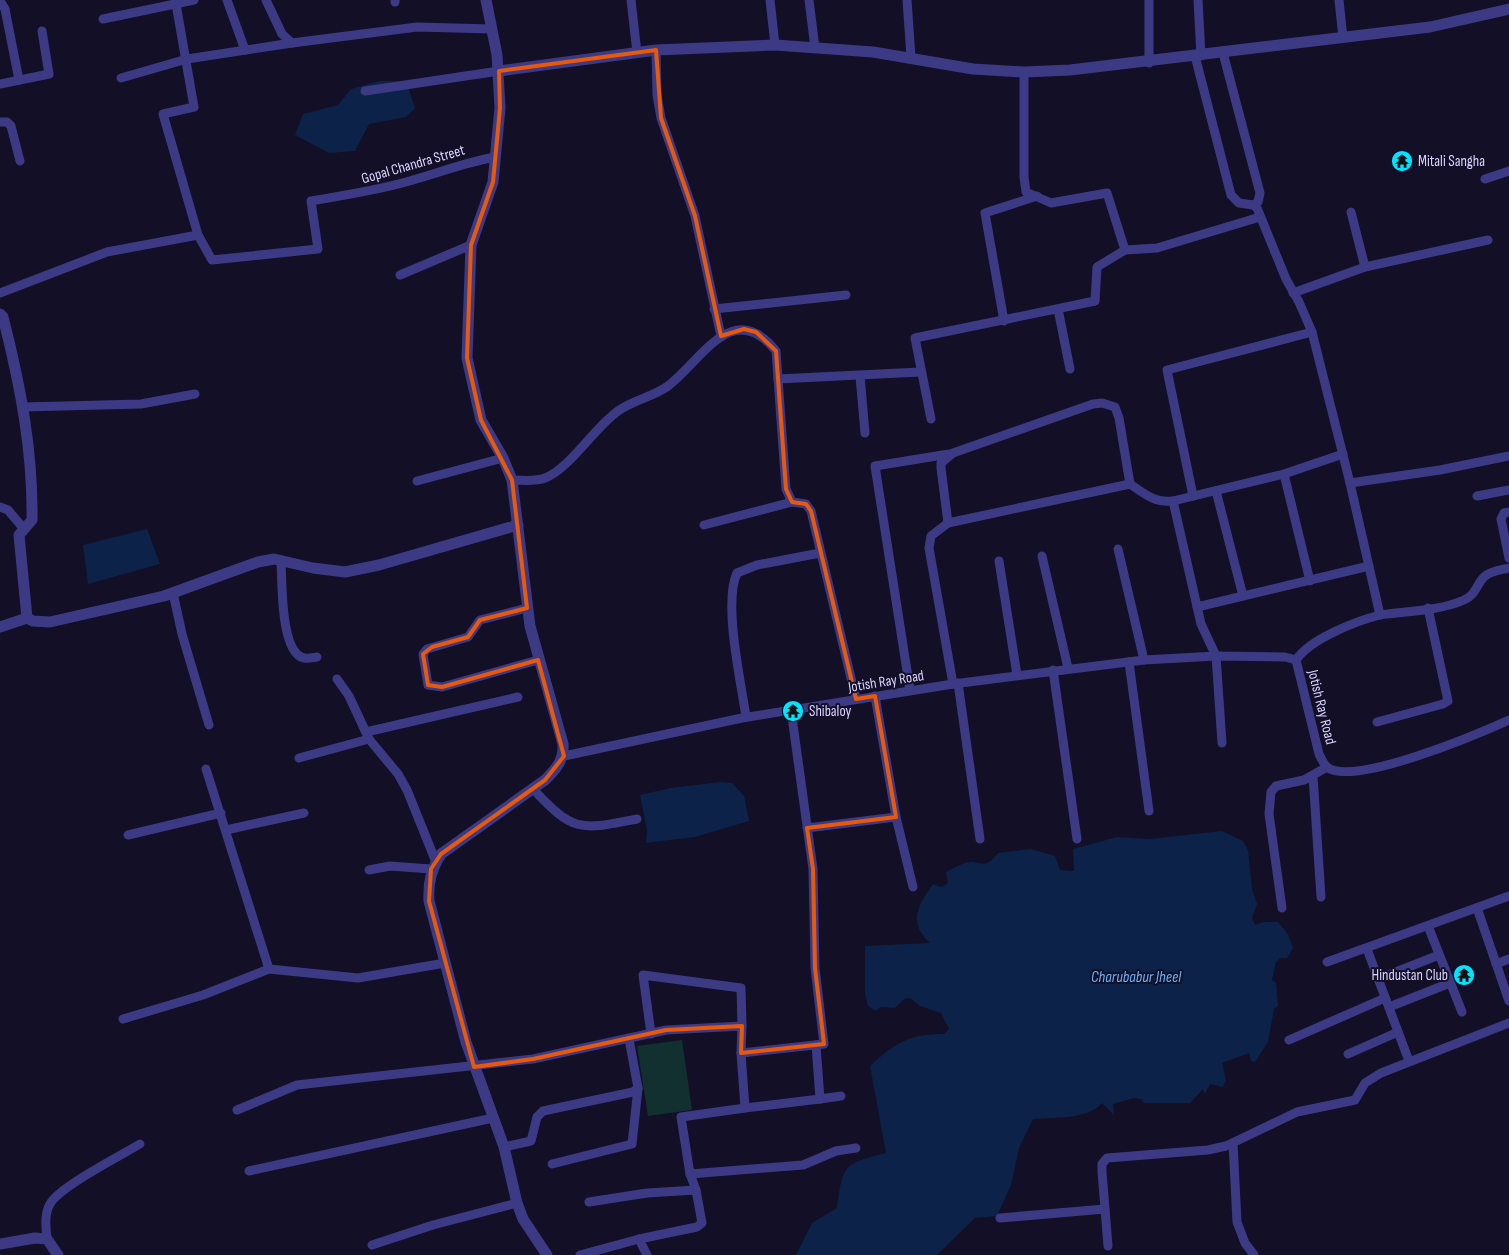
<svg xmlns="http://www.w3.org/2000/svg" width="1509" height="1255" font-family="'Sofia Sans Condensed',sans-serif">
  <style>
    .green { fill: #12302f }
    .water { fill: #0c2248 }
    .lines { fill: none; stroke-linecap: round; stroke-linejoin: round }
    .minor { stroke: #3d3a85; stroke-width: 9 }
    .tertiary { stroke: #3d3a85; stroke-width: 11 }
    .marked { fill: none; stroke: #e8590c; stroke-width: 4; stroke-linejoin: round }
    .labels { text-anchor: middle; stroke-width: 4; stroke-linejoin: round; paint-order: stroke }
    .poi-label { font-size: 15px; fill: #d9d4ff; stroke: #130f26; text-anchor: start }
    .street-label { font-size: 15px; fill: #d9d4ff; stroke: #130f26 }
    .water-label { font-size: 16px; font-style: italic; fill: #62b6ff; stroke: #130f26 }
  </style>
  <rect width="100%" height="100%" fill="#130f26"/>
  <polygon class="green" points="682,1040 692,1110 648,1116 637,1046"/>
  <g class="water">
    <polygon points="379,81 406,81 415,108 406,117 369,124 355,151 329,153 295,135 303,114 338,105 351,89"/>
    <polygon points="147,529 160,564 88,584 83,545"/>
    <polygon points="720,782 732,783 744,796 749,821 695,837 646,843 647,830 640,795 671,788"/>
    <path d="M1222 831 1243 841 1248 850 1252 889 1257 904 1252 918 1255 925 1264 922H1278L1288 934 1293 948 1287 958H1281L1276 962 1272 980 1276 983 1278 1006 1274 1009 1268 1042 1255 1062 1251 1061 1249 1053 1222 1063 1226 1080 1223 1087 1210 1084 1206 1092 1204 1093 1203 1089 1190 1103H1144L1141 1099 1134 1098 1113 1104 1114 1115 1102 1103C1088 1120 1053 1117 1033 1119L1019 1148 1011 1185 997 1216 975 1218 937 1255H796L812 1223 837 1208C843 1164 843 1164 886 1153L870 1066C895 1043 909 1034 944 1034L949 1029 941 1013 920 1006 910 998 904 999 895 1008 881 1007 876 1011 868 1006 865 994V946L930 943C908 923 917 906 933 884L941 887 948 883 946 872C952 869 959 865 965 863 981 858 982 873 998 853L1031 849 1055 856 1060 870 1074 871 1073 849 1117 837 1150 839Z"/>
  </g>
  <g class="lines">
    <g class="minor">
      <polyline points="227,0 245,50"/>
      <polyline points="266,0 282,34 292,43 417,27 492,29"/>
      <polyline points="395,0 395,2"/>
      <polyline points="631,0 637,53"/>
      <polyline points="770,0 775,45"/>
      <polyline points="809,0 815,48"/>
      <polyline points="907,0 911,57"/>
      <polyline points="1149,0 1149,63"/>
      <polyline points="1198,0 1201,56"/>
      <polyline points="1339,0 1343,38"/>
      <polyline points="0,1 5,9 19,80"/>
      <path d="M176 4 194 107 163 114 198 235 212 260 318 249 311 201C345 195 380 190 413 180 441 172 467 162 495 157"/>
      <polyline points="103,19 194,0"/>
      <polyline points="656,50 657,95 661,118 695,216 721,336"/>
      <polyline points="1223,53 1260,193 1258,202 1253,205"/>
      <path d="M1195 56 1231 195 1239 203 1253 205 1257 208 1286 279 1299 302 1312 332 1350 483 1380 615C1356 621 1310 639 1296 660"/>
      <polyline points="1024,72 1024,177 1026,192 1051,203 1107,193 1125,250"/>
      <polyline points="121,78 187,59 292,43"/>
      <polyline points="0,84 49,74 42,31"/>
      <polyline points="365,91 499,71"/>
      <polyline points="0,122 7,122 11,126 20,161"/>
      <polyline points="1485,179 1509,171"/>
      <polyline points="1351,212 1365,267"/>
      <polyline points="400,275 471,245"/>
      <polyline points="0,293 107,252 198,235"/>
      <polyline points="1293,293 1365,267 1488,240"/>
      <polyline points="714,309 846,295"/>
      <polyline points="1058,309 1070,369"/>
      <polyline points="1004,321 985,213 1037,196"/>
      <polyline points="860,376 865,433"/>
      <polyline points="778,379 920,372"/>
      <polyline points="23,407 141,404 195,394"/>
      <polyline points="931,419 915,338 1095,301 1097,267 1125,250 1157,248 1260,217"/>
      <polyline points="1284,474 1310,581"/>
      <path d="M512 480C523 480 535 482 545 478 569 469 595 427 618 411 633 400 653 397 668 386 702 360 733 297 776 351L786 489 792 502 806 504 811 511 856 699"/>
      <polyline points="417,481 503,458"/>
      <polyline points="1350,483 1440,470 1509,456"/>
      <polyline points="1216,491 1243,596"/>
      <polyline points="1193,496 1167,370 1312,332"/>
      <polyline points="1477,496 1509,490"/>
      <polyline points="0,507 8,510 24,529"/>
      <polyline points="1509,512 1504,513 1501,519 1509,558"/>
      <polyline points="948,523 941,468 941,463 953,453 1093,404 1102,403 1115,407 1119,418 1130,484"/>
      <polyline points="704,525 792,502"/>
      <polyline points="1118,549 1144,660"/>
      <polyline points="1042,556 1068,668"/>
      <path d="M281 560C282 582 281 641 298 655 304 660 310 658 317 657"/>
      <polyline points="999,561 1017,675"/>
      <polyline points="173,593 182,634 209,725"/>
      <polyline points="1197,607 1369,566"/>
      <polyline points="527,608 480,620 468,637 427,649 423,654 428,685 442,687 538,660"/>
      <path d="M1380 615C1407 611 1439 611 1464 600 1476 595 1476 585 1484 577 1490 571 1501 570 1509 568"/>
      <polyline points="1129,662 1149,811"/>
      <polyline points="1053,670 1077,839"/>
      <polyline points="337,679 349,696 369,739 398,774 407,790 436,862"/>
      <polyline points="958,683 980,839"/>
      <path d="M953 684 929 548 931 536 948 523 1130 484C1145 494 1154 503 1173 501"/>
      <polyline points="910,690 875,466 949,454"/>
      <polyline points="875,696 896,817 913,887"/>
      <path d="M746 717C741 682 723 603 737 573L757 565 820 553"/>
      <polyline points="1377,722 1443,704 1448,701 1428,608"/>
      <polyline points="366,732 518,697"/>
      <path d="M1222 743 1216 656 1285 657 1296 660 1319 754C1321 758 1324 765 1327 767 1352 788 1480 733 1509 720"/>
      <polyline points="564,756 742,718 953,684 1144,660 1216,656 1201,624 1173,501 1284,474 1343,454"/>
      <polyline points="299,758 369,739"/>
      <polyline points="206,769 269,969"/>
      <polyline points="1313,776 1321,897"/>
      <path d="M533 789C574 833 580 830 637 819"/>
      <polyline points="807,828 896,817"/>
      <polyline points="226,830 304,813"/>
      <polyline points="128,835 221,813"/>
      <polyline points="369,870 390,866 431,869"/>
      <polyline points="1282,908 1269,814 1271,792 1276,786 1304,780 1327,767"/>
      <polyline points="1477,908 1509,1001"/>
      <polyline points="1428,926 1462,1012"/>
      <polyline points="1367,949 1409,1061"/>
      <polyline points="1327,962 1509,896"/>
      <polyline points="1496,964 1509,959"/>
      <polyline points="1378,979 1439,955"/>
      <polyline points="1389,1007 1450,983"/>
      <polyline points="123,1019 203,995 269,969 358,978 445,963"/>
      <polyline points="651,1034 643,975 741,988 742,1026"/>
      <polyline points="1289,1040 1385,998"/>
      <polyline points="741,1053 824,1044 815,968 813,869 791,710"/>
      <polyline points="1348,1054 1398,1032"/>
      <polyline points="820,1099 841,1096"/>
      <polyline points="745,1108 820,1099 816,1045"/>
      <polyline points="237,1110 297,1085 533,1059 666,1030 742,1026 741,1053 745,1108 681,1117 690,1174 803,1165 836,1151 856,1148"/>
      <polyline points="1233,1143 1237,1222 1245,1243 1254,1255"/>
      <polyline points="504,1147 531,1141 537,1117 543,1111 633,1092 638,1088 629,1039"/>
      <polyline points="552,1164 632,1144 638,1088"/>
      <polyline points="249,1171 493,1118"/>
      <polyline points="589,1202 647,1193 696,1190 690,1174"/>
      <polyline points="1000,1218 1105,1209"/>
      <path d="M47 1239C46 1228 44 1214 50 1204 59 1187 120 1156 140 1144"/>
      <polyline points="639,1239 647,1255"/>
      <polyline points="372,1245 433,1225 517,1203"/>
      <polyline points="1108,1246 1102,1172 1102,1164 1107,1158 1208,1150 1226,1146 1297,1112 1355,1100 1365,1083 1381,1073 1509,1023"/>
      <polyline points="580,1255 639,1239 697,1227 702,1223 696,1190"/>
    </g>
    <g class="tertiary">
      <path d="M486 0 497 55 500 108 493 182 471 245 467 358 481 420 503 458 512 480 530 626 563 744C564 760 557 768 545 780L441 854C431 870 428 882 429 901L466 1042 504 1147 517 1203 523 1219 547 1255"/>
      <polyline points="499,71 656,50 775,45 873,52 973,69 1024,72 1070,70 1430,27 1509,9"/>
      <path d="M0 314 3 317C20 384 33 450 32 520L19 535 27 618 33 621 50 622 164 596 258 562 274 559 313 568 345 572 379 565 518 525"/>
      <polyline points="0,627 27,618"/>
      <polyline points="0,1244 35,1238 47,1239 58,1255"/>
    </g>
  </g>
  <path class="marked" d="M656 50 661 118 695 216 721 336 744 329 756 332 776 351 786 489 792 502 806 504 811 511 856 699 875 696 896 817 807 828 813 869 815 968 824 1044 741 1053 742 1026 666 1030 533 1059 474 1067 429 901 431 869 441 854 545 780 564 756 538 660 442 687 428 685 423 654 432 647 468 637 480 620 527 608 512 480 481 420 467 358 471 245 493 182 500 108 499 71Z"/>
  <defs>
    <g id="temple-disc" transform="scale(1.125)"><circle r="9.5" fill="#00e5ff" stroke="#130f26"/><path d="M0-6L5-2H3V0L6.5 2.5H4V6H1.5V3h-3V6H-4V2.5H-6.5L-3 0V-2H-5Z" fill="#111"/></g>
  </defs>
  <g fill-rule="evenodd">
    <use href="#temple-disc" x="1402" y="161"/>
    <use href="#temple-disc" x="793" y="711"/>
    <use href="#temple-disc" x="1464" y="975"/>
  </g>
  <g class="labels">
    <g class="poi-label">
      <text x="1418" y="166">Mitali Sangha</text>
      <text x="809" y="716">Shibaloy</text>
      <text x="1448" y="980" text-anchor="end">Hindustan Club</text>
    </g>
    <g class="street-label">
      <text transform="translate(413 164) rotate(-16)" y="5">Gopal Chandra Street</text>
      <text transform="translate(886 681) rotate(-9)" y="5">Jotish Ray Road</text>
      <text transform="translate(1322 707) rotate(76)" y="5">Jotish Ray Road</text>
    </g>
    <g class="water-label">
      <text x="1136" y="982">Charubabur Jheel</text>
    </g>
  </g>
</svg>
